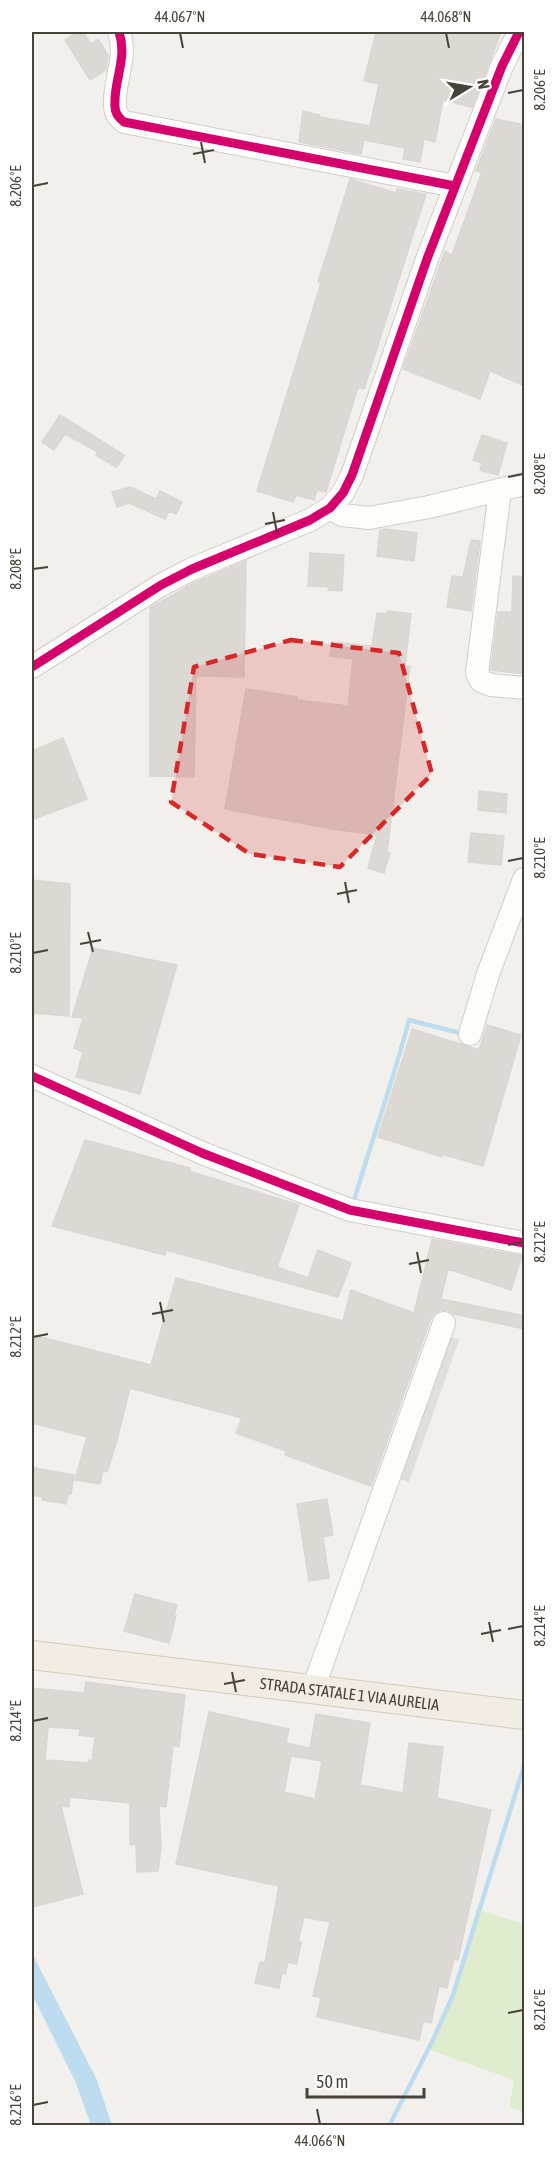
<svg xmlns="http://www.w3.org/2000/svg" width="556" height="2157" font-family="'Asap Condensed',sans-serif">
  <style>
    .green { fill: #e0ecce }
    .parking { fill: #e1dfdc }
    .water { fill: #bedcef }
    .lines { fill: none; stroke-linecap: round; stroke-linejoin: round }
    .stream { stroke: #bedcef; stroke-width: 4.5 }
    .building { fill: #dcd9d5; stroke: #dad7d3; stroke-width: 1.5; fill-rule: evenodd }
    .minor-casing { stroke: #d0ceca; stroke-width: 24 }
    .major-casing { stroke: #d4ccbb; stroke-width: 30 }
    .minor { stroke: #fdfdfc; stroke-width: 22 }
    .major { stroke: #f1ede5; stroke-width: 28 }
    .cycleway-casing { stroke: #fff; stroke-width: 13 }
    .cycleway { stroke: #d6006c; stroke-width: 9 }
    .marked { fill: #d62828; fill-opacity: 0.2; stroke: #d62828; stroke-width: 4.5; stroke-dasharray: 12 8; stroke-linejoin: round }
    .ticks { fill: none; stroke: #494238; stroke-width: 2 }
    .labels { text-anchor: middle; stroke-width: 4.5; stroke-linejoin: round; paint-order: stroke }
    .street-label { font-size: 16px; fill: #494238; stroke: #fff }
    .neatline { fill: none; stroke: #494238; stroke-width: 2 }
    .ticks-label { font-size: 15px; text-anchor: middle; fill: #494238 }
  </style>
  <rect width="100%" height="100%" fill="#f2f0ed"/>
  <polygon class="green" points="476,1909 524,1924 524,2112 509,2107 514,2080 427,2049 460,1977"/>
  <polygon class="parking" points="446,1335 459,1340 409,1482 397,1478"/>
  <polygon class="water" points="32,1953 97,2080 112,2125 91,2125 76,2083 32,1994"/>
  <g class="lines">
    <g class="stream">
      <path d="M353 1204C371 1142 393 1082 409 1020L464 1034"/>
      <polyline points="389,2126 432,2042 453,1995 524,1766"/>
    </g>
  </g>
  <g class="building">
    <polygon points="78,32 83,32 91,44 98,39 108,55 106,70 90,80 65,40"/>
    <polygon points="376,32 501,32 472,107 443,100 435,142 424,139 420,162 403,159 405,148 364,140 361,154 299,142 303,111 319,115 319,117 370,126 379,84 364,81"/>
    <polygon points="496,119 525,125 525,386 490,371 480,399 403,369 445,251 452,255 482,172 476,171"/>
    <polygon points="350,179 396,193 397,189 426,194 364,389 358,387 326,492 317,490 314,500 296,495 293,502 257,491 321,283 318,282"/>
    <polygon points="60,415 124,455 119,464 116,467 96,455 98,452 65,434 54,450 42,442"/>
    <polygon points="482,435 507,443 498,475 480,470 482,463 473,460"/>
    <polygon points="130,487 156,499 160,491 182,502 176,514 169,511 165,519 129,503 117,507 112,492"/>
    <polygon points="386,529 417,533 414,561 377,556 380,530"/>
    <polygon points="471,540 480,541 471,611 447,607 452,576 463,577"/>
    <polygon points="310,553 344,555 342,591 328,590 329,587 308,586"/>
    <polygon points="246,561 244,677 196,676 194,777 150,776 150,608 194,583"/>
    <polygon points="513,576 525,577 525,674 491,670 498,612 512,612"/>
    <polygon points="388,611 411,614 405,666 410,666 387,852 390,853 384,873 368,868 377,835 333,829 225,809 246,689 297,697 297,700 348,706 353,659 330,656 332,642 372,646 377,613 387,614"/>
    <polygon points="63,738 87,799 32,820 32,751"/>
    <polygon points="479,791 507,794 506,813 478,810"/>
    <polygon points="471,833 504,836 501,865 468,862"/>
    <polygon points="32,880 70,884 69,1016 32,1013"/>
    <polygon points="93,948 177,965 140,1094 76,1077 83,1052 74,1048 83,1018 72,1017"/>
    <polygon points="487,1025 521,1035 483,1166 442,1154 442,1157 378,1137 412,1029 479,1050"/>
    <polygon points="85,1140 190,1168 189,1171 299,1205 277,1267 308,1278 318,1250 351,1263 338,1297 166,1250 165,1255 52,1226"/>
    <polygon points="432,1239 522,1256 511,1290 448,1269 441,1299 525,1316 525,1329 454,1314 448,1310 441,1310 435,1313 431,1318 371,1486 285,1455 286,1451 236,1433 242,1418 130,1388 116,1444 107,1472 103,1470 100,1484 75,1480 87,1437 32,1423 32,1335 151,1365 176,1278 343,1321 351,1290 414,1313"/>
    <polygon points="35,1468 74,1475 71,1494 68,1494 66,1504 42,1500 43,1497 32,1495"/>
    <polygon points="327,1499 333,1535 323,1537 329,1578 309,1581 297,1504"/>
    <polygon points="135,1594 177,1605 174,1615 176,1616 169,1643 124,1631"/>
    <path d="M86 1682 185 1695 179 1747 173 1746 166 1807 159 1806 161 1848 158 1871 137 1872 136 1844 130 1845V1803L70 1797 69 1807 61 1806 83 1894 32 1907V1688L84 1693ZM48 1727 80 1729 79 1735 95 1737 92 1761 89 1760V1763L45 1760Z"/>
    <path d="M209 1712 289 1729 286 1743 310 1748 316 1714 370 1723 360 1785 403 1793 409 1743 443 1747 437 1798 491 1810 458 1960 454 1959 447 1988 439 1986 431 2023 423 2021 419 2040 317 2017 321 1998 313 1996 330 1922 304 1917 298 1941 301 1942 297 1964 288 1962 285 1974 282 1973 279 1988 255 1983 260 1962 265 1963 279 1886 176 1864ZM291 1756 322 1761 315 1799 284 1792Z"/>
  </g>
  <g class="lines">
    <g class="minor-casing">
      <g id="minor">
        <path d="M119 32C128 59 113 81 115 107 115 114 119 118 124 122L455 186"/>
        <polyline points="500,490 477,673 481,681 491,685 524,688"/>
        <polyline points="330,508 342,515 369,518 429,507 524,484"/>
        <polyline points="32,667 161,585 192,569 310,520 330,508 343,493 352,475 427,259 502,66 519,32"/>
        <polyline points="470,1034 488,974 524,879"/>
        <polyline points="32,1076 202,1153 350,1210 524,1243"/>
        <polyline points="313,1689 444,1323"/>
      </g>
    </g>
    <g class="major-casing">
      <g id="major">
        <path id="s1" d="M32 1655 524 1715"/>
      </g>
    </g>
    <use href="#minor" class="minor"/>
    <use href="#major" class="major"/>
    <g class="cycleway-casing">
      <g id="cycleway">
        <path d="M119 32C128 59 113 81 115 107 115 114 119 118 124 122L455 186"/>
        <polyline points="32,667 161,585 192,569 310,520 330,508 343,493 352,475 427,259 502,66 519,32"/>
        <polyline points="32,1076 202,1153 350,1210 524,1243"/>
      </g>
    </g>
    <use href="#cycleway" class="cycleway"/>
  </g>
  <path class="marked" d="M291 640 399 653 432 774 340 867 250 854 171 802 194 667Z"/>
  <path class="ticks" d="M180 33 183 48M446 33 449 48M508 93 523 90M201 142 205 163M193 154 214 150M33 186 48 183M508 477 523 474M273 512 277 533M265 524 285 520M33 569 48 567M508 861 523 858M345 882 349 903M337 894 357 890M88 932 93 952M80 944 101 940M33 953 48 950M508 1245 523 1242M417 1252 421 1273M409 1264 429 1260M160 1302 164 1322M152 1314 173 1310M33 1337 48 1334M489 1622 493 1642M508 1629 523 1626M481 1634 501 1630M232 1672 236 1692M224 1684 245 1680M33 1721 48 1718M508 2013 523 2010M33 2105 48 2102M317 2109 320 2124"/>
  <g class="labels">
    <g class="street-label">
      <text dy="6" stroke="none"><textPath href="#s1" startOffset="320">STRADA STATALE 1 VIA AURELIA</textPath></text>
    </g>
  </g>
  <rect width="556" height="2157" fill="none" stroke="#ffffff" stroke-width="66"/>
  <g transform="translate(469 87) rotate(79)" stroke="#ffffff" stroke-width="4.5" paint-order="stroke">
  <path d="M0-4.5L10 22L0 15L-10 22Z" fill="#494238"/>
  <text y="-9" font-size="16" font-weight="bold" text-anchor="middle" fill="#494238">N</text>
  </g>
  <path d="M307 2088v9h117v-9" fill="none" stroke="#494238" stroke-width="3"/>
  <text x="316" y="2088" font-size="18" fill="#494238" stroke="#ffffff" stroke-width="4.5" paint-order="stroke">50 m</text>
  <rect x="33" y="33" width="490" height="2091" class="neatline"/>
  <g class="ticks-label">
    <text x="180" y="22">44.067°N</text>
    <text x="446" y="22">44.068°N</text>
    <text transform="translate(540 90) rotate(-90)" y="5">8.206°E</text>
    <text transform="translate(16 186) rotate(-90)" y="5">8.206°E</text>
    <text transform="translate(540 474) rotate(-90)" y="5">8.208°E</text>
    <text transform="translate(16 569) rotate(-90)" y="5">8.208°E</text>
    <text transform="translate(540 858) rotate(-90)" y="5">8.210°E</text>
    <text transform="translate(16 953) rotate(-90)" y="5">8.210°E</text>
    <text transform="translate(540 1242) rotate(-90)" y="5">8.212°E</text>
    <text transform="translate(16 1337) rotate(-90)" y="5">8.212°E</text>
    <text transform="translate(540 1626) rotate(-90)" y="5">8.214°E</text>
    <text transform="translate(16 1721) rotate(-90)" y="5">8.214°E</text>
    <text transform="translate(540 2010) rotate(-90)" y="5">8.216°E</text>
    <text transform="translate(16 2105) rotate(-90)" y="5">8.216°E</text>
    <text x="320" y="2146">44.066°N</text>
  </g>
</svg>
